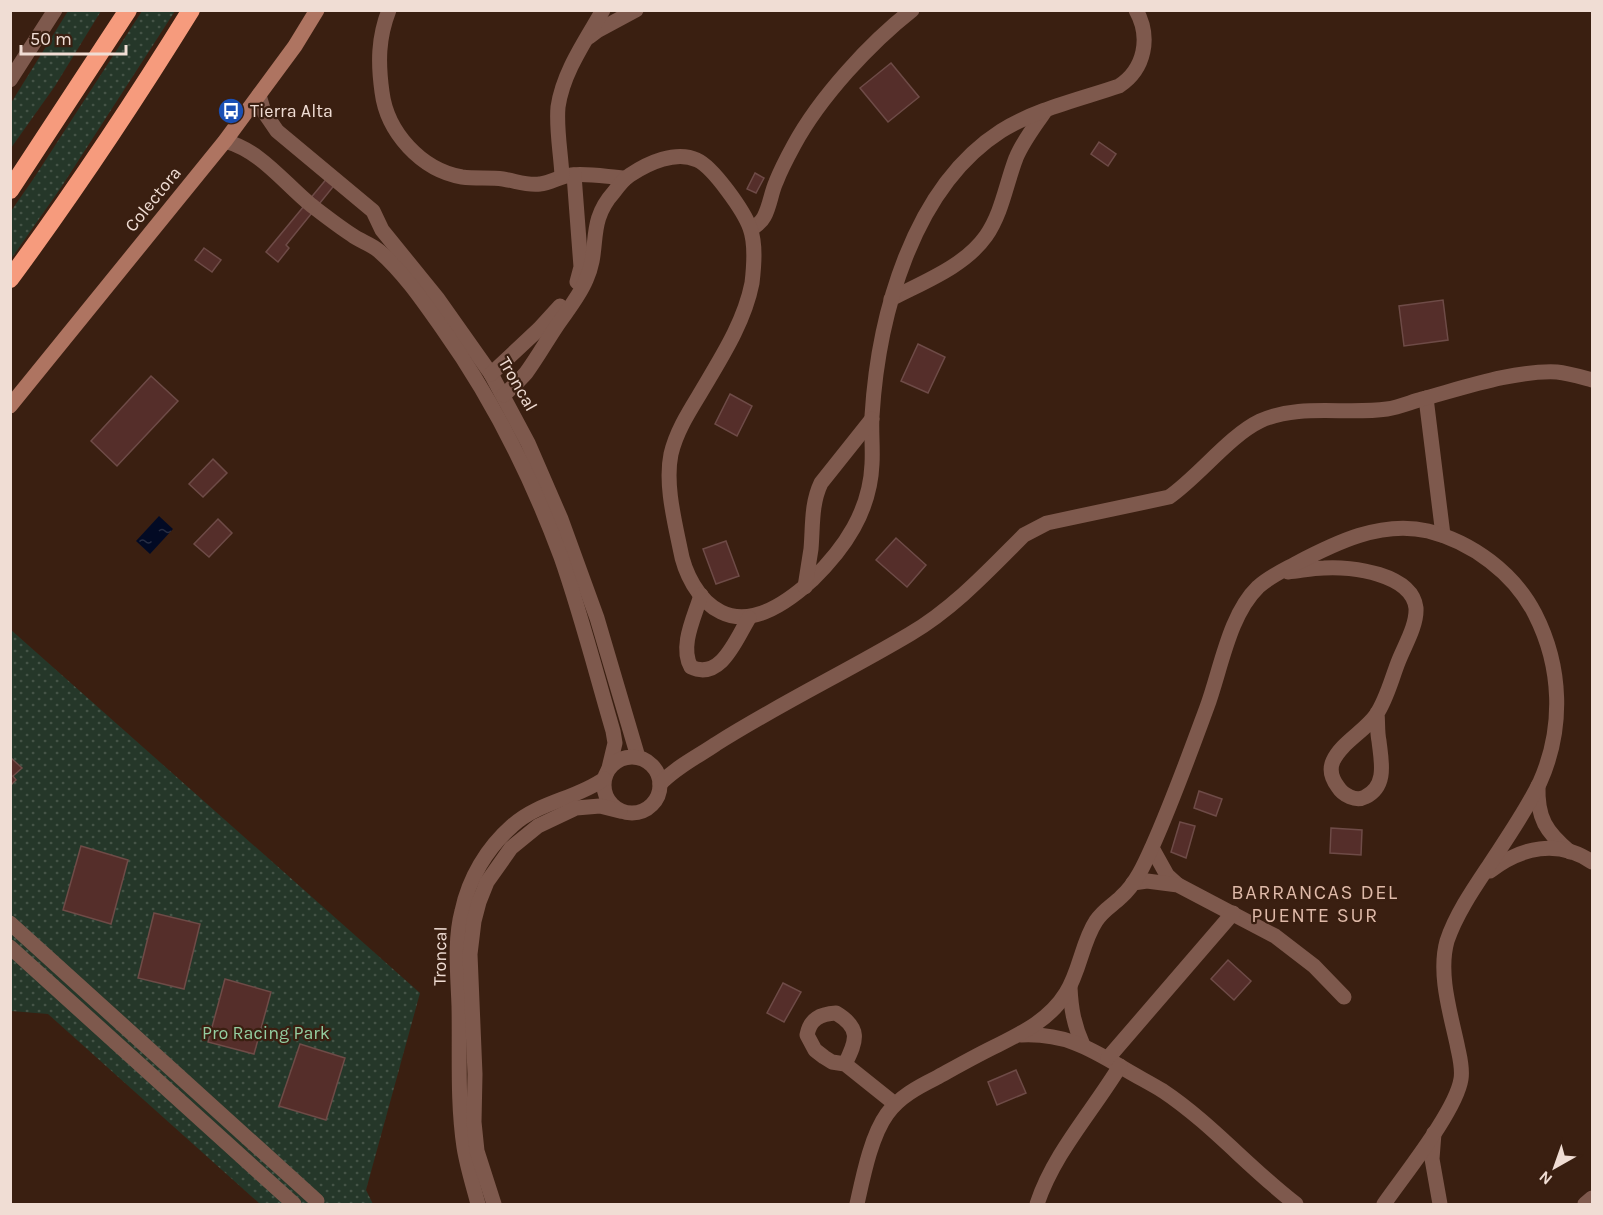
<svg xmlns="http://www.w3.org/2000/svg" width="1603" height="1215" font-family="Karla,sans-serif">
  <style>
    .green { fill: url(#green-dots) }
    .water { fill: url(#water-ripples) }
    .building { fill: #552e2a; stroke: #6e4b47; stroke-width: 1.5 }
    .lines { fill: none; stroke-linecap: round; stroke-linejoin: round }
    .minor { stroke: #7e594d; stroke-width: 15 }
    .secondary { stroke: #ae7461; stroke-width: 15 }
    .motorway { stroke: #f69b7d; stroke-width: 18 }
    .labels { text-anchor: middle; stroke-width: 4.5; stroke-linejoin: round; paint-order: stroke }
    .poi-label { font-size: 18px; fill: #f0ddd4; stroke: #3a1f11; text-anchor: start }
    .street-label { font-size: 18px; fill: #f0ddd4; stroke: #3a1f11 }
    .park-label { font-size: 18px; fill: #94cea1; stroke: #3a1f11 }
    .neighbourhood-label { font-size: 20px; letter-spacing: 1.5px; fill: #dfbaa9; stroke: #3a1f11 }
  </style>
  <defs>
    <pattern id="green-dots" width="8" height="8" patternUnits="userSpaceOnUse" patternTransform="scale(1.5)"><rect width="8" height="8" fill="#253729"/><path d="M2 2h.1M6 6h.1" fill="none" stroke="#455447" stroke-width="1.8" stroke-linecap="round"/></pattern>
    <pattern id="water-ripples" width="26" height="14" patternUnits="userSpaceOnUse" patternTransform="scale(1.5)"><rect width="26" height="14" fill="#020a24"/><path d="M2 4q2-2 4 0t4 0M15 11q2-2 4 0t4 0" fill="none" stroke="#272d43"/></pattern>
  </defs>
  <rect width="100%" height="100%" fill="#3a1f11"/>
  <g class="green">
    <polygon points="68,11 101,11 55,86 11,148 11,103"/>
    <polygon points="142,11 175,11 60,189 11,259 11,211 34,178"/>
    <polygon points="10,629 420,993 366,1190 373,1204 260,1204 48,1014 11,1011"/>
  </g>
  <polygon class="water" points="159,516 173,529 150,554 136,541"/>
  <g class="building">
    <polygon points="891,63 919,97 888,122 860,88"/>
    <polygon points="1099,142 1116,154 1108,166 1091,154"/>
    <polygon points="333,171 341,177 286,245 289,248 278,262 266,252"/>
    <polygon points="755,173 764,178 756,193 747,189"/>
    <polygon points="204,248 221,260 212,272 195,260"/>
    <polygon points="1443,300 1448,340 1404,346 1399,306"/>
    <polygon points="918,344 945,357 928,393 901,381"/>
    <polygon points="151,376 178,401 117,466 91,441"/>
    <polygon points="730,394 752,406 737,436 715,424"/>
    <polygon points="213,459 227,473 203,497 189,484"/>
    <polygon points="218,519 232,533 209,557 194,544"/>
    <polygon points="896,538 926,565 907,587 876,560"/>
    <polygon points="726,541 739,576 716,584 703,549"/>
    <polygon points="10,757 22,768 13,776 16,780 10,786"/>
    <polygon points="1199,791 1222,799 1216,816 1194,808"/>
    <polygon points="1180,822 1195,826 1186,858 1171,852"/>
    <polygon points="1331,828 1362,830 1361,855 1330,853"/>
    <polygon points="81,846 128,860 111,924 63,910"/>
    <polygon points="154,913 200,924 184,989 138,978"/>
    <polygon points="1228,960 1251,981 1234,1000 1211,979"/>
    <polygon points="225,979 271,992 254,1054 208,1042"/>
    <polygon points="783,983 801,992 784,1022 767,1013"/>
    <polygon points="300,1044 345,1058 326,1120 279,1106"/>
    <polygon points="1016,1070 1026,1093 997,1105 988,1082"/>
  </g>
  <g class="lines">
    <g class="minor">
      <path d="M389 10C378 38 378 63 382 92 387 132 421 170 462 177 476 179 490 177 503 179 516 181 528 186 540 184 551 183 560 176 571 175 588 173 608 177 626 178"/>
      <polyline points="589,37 597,31 636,10"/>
      <polyline points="10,80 55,10"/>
      <polyline points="259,95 264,112 277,131 373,211 382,230 438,299 491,374 528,443 561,519 597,618 638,757"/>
      <path d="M225 141C261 151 283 182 311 205 324 215 338 226 352 235 360 241 371 244 379 251 404 273 423 301 442 328 492 398 531 476 561 557 581 614 596 673 613 731L615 743 609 768"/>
      <polyline points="574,175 581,267 577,282"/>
      <path d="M562 176C561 154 556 129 558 107 563 72 586 40 603 10"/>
      <path d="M751 229C756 226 761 223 764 217 770 206 771 193 776 182 781 169 788 156 794 145 820 97 870 43 912 10"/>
      <path d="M891 299C923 282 964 267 986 236 1002 213 1006 184 1016 158 1023 141 1035 126 1045 111"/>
      <polyline points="491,374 539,329 560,306"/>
      <path d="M504 395C511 388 519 381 526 373 537 358 546 342 556 327 566 312 579 297 586 280 601 248 586 223 614 192 619 185 624 179 630 175 648 163 676 150 697 160 713 167 744 211 750 228 756 244 754 266 752 283 744 324 719 361 698 397 687 415 676 433 671 454 665 483 674 519 680 548 684 572 698 601 721 612 753 628 789 601 812 580 845 548 870 511 872 464 873 448 871 432 872 416 878 317 912 188 1001 131 1036 109 1081 99 1119 86 1145 69 1151 37 1136 10"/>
      <polyline points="1426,398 1443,535"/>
      <path d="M1288 572C1300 571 1312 568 1324 568 1352 566 1412 574 1416 608 1417 625 1405 645 1399 660 1392 677 1387 699 1376 715 1365 731 1341 743 1333 761 1329 770 1332 779 1338 787 1343 795 1356 802 1365 797 1388 786 1381 760 1379 741 1377 732 1378 722 1377 713"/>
      <path d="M805 587C807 574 809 561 811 549 813 526 811 504 821 483L872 419"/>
      <path d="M701 595C695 616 679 646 691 667 721 681 736 639 749 618"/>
      <circle cx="632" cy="785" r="28"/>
      <path d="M660 784C676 767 697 757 716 744 779 704 846 672 910 634 954 608 988 571 1024 535L1047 523 1169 497C1199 476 1229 436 1260 421 1299 403 1346 415 1387 409 1399 407 1411 402 1422 399 1463 388 1515 370 1557 372 1568 373 1581 377 1592 380"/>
      <path d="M1538 786C1537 818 1546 832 1570 852"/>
      <polyline points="1152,848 1167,875 1178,885"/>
      <path d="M1490 871C1521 847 1558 839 1592 862"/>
      <polyline points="1133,883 1147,881 1178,885 1275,936 1314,966 1344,997"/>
      <polyline points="10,923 317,1201"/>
      <polyline points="10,947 294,1204"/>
      <path d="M1070 987C1071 1009 1074 1025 1083 1045"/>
      <path d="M1021 1035C1063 1033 1088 1047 1123 1068 1136 1076 1150 1083 1163 1091 1211 1123 1250 1169 1296 1204"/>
      <polyline points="1108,1058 1233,913"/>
      <path d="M845 1064C857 1040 861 1028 836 1013 820 1014 810 1019 807 1035L815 1050 824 1057 832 1062 845 1064 895 1104"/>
      <polyline points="1434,1133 1432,1159 1440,1204"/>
      <path d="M478 1204C473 1185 467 1166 464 1147 457 1101 460 1052 459 1006 458 975 454 941 462 911 469 878 487 848 512 826 538 802 576 799 604 779"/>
      <polyline points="494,1204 477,1151 474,1122 475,1074 470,954 474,921 479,902 487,882 511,848 538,826 576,808 600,806 620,811"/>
      <path d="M857 1204C863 1177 871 1136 887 1114 899 1097 918 1087 936 1078 956 1067 977 1055 998 1045 1024 1032 1050 1019 1066 993 1080 971 1082 942 1096 921 1103 910 1113 905 1121 897 1136 884 1145 863 1153 845 1173 800 1190 753 1207 707 1221 669 1229 615 1258 587 1269 577 1282 571 1295 564 1335 543 1381 520 1428 531 1472 542 1514 573 1535 614 1562 667 1564 728 1540 782 1526 811 1507 838 1490 864 1474 888 1456 914 1447 941 1438 973 1450 1012 1457 1044 1459 1055 1463 1067 1461 1079 1456 1111 1404 1175 1384 1204"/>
      <path d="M1037 1204C1054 1153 1092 1112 1120 1066"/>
      <polyline points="1585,1204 1592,1198"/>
    </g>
    <polyline class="secondary" points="10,406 225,141 295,46 317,10"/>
    <g class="motorway">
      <polyline points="10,190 128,10"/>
      <path d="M10 279C74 192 134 102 191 10"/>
    </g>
  </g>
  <defs>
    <g id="bus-disc" transform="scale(1.35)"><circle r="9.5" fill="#1a4fb4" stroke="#3a1f11"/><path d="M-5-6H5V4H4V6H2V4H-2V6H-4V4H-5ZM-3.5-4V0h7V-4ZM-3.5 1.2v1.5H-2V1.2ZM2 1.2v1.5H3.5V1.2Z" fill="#fff"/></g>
  </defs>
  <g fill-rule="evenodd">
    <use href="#bus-disc" x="231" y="111"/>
  </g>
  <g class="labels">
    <g class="poi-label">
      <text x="250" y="117">Tierra Alta</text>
    </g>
    <g class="street-label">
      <text transform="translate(153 199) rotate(-51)" y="6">Colectora</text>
      <text transform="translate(518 384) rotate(60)" y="6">Troncal</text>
      <text transform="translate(440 956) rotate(-89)" y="6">Troncal</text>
    </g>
    <g class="park-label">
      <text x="266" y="1039">Pro Racing Park</text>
    </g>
    <g class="neighbourhood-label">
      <text x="1315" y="899">BARRANCAS DEL<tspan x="1315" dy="23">PUENTE SUR</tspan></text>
    </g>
  </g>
  <rect width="1603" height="1215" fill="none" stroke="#f0ddd4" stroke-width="24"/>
  <g transform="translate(1555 1167) rotate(220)" stroke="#3a1f11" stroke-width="4.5" paint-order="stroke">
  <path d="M0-4.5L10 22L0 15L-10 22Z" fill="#f0ddd4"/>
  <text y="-9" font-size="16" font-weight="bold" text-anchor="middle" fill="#f0ddd4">N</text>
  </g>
  <path d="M21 45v9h105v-9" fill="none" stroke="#f0ddd4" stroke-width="3"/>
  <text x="30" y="45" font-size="18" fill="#f0ddd4" stroke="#3a1f11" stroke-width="4.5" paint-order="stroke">50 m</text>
</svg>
